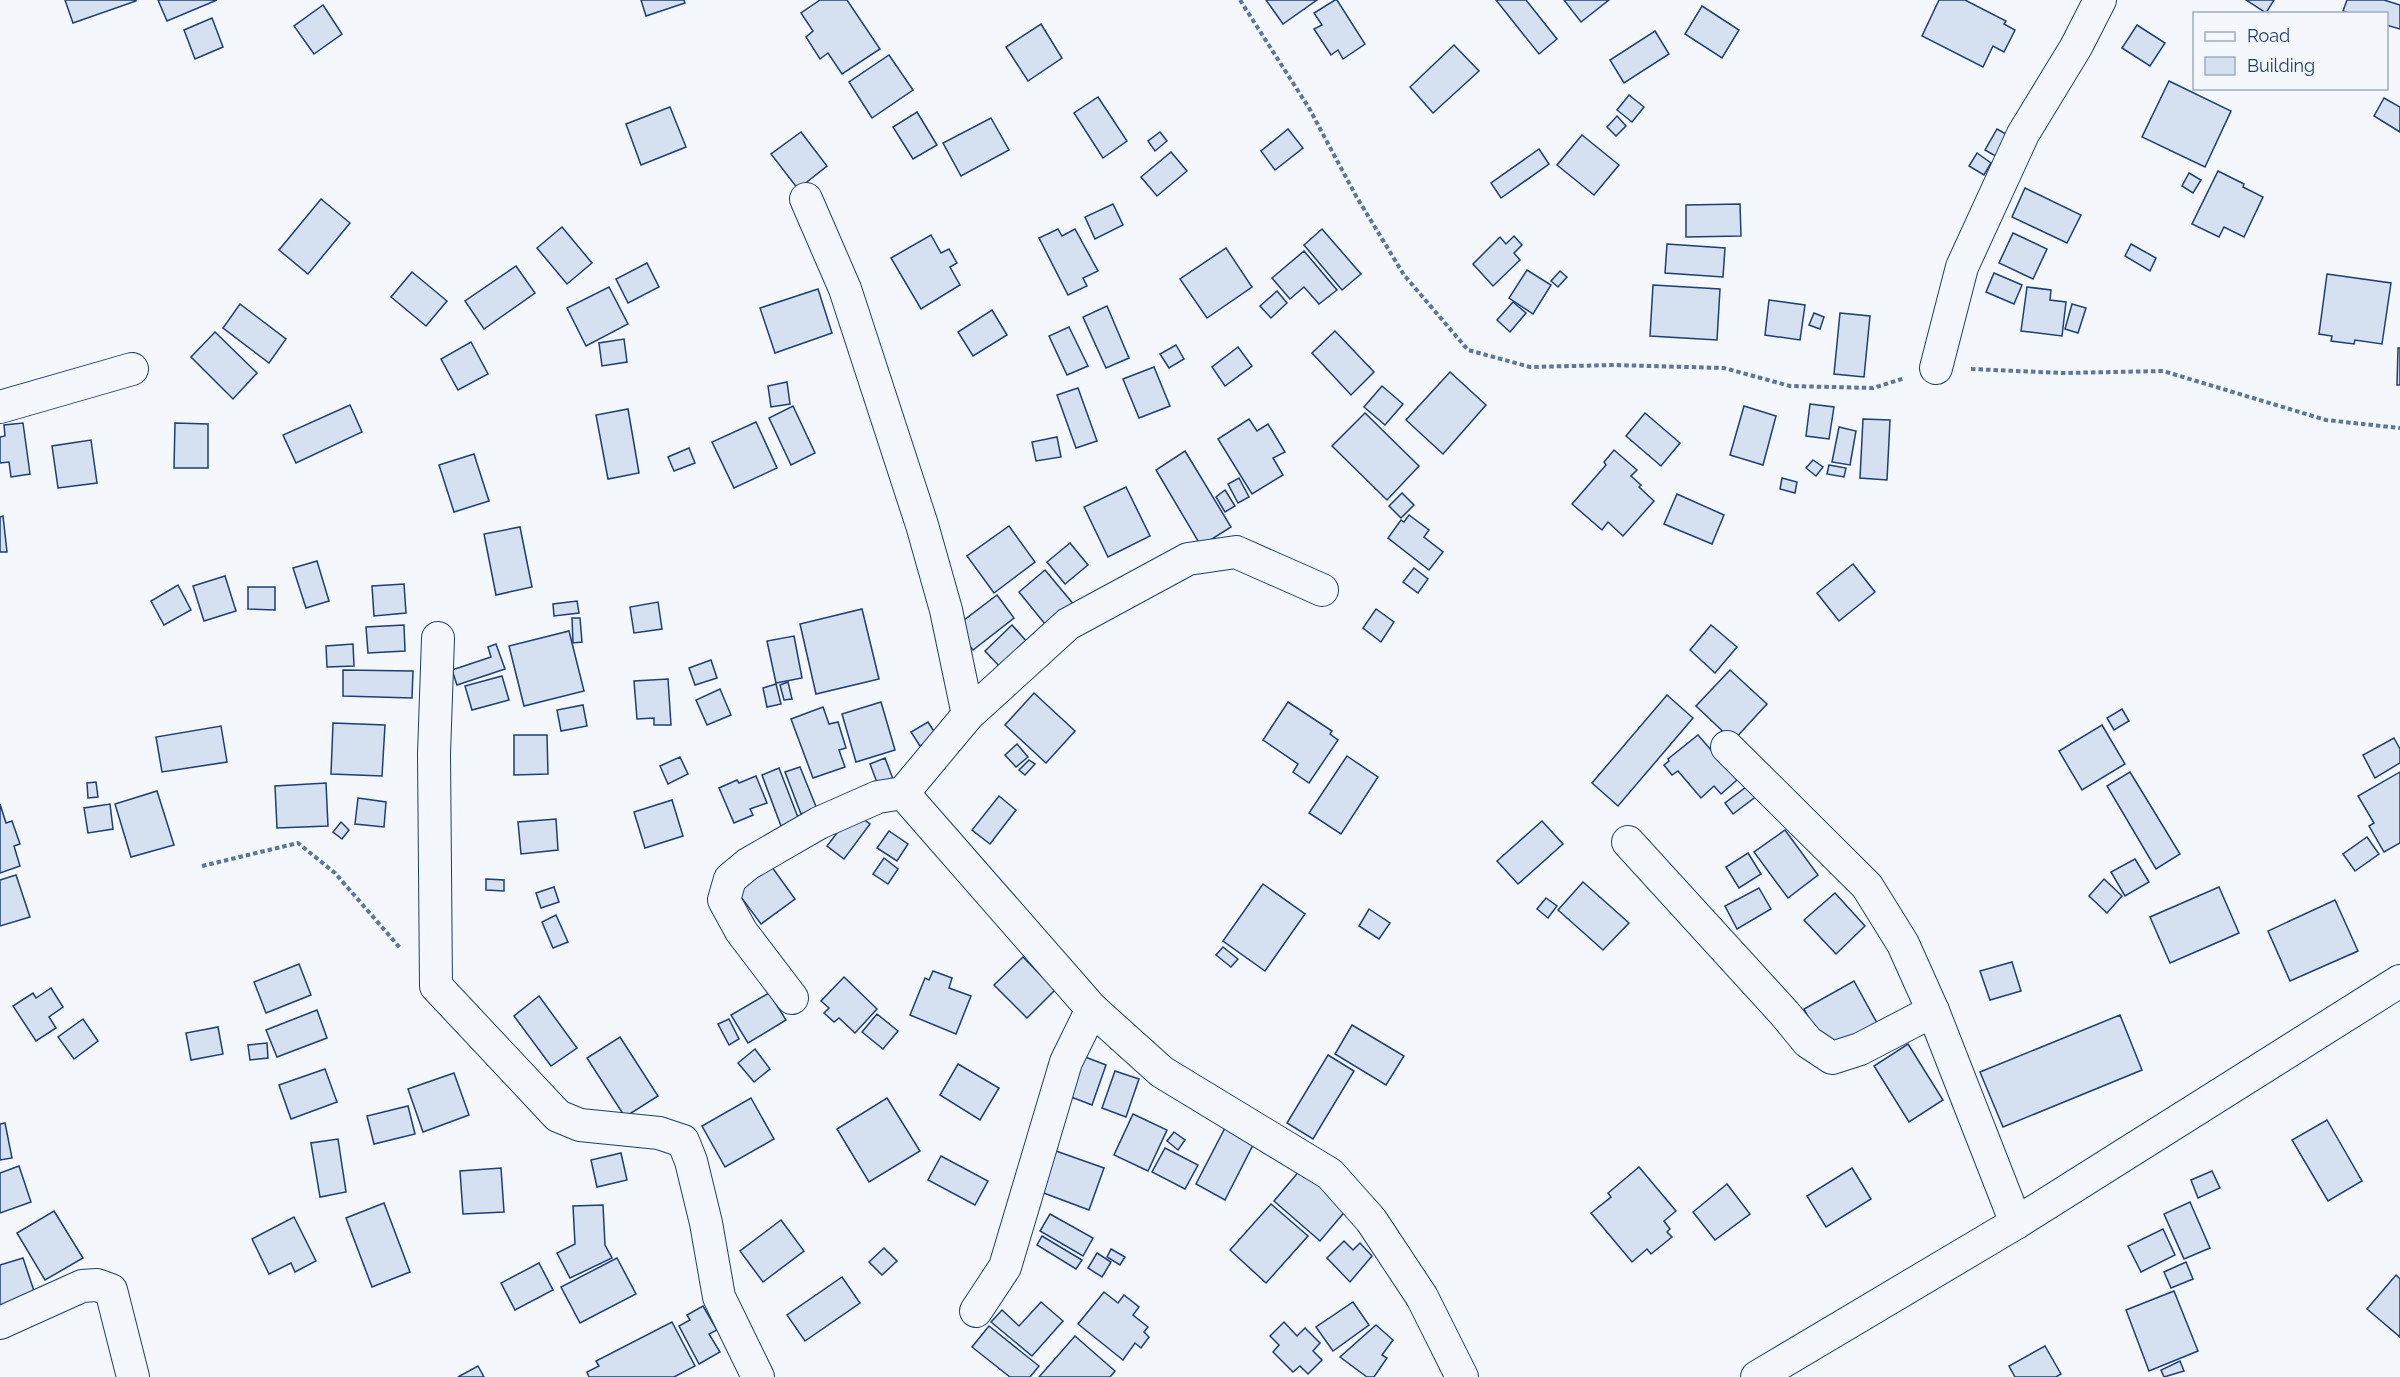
<svg xmlns="http://www.w3.org/2000/svg" width="2400" height="1377" font-family="Raleway,sans-serif">
  <style>
    .building { fill: #d5e0f0; stroke: #1d3f73; stroke-width: 1.5 }
    .lines { fill: none; stroke-linecap: round; stroke-linejoin: round }
    .street-casing { stroke: #1d3f73; stroke-width: 34 }
    .path { stroke: #5e769c; stroke-width: 4; stroke-dasharray: 4.5 3; stroke-linecap: butt }
    .street { stroke: #f4f7fb; stroke-width: 32 }
  </style>
  <rect width="100%" height="100%" fill="#f4f7fb"/>
  <g class="building">
    <polygon points="65,0 136,0 136,1 73,23"/>
    <polygon points="158,0 217,0 167,21"/>
    <polygon points="641,0 684,0 685,3 646,16"/>
    <polygon points="820,0 847,0 880,49 842,74 828,53 820,59 806,37 813,31 801,13"/>
    <polygon points="1266,0 1317,0 1283,24"/>
    <polygon points="1335,0 1337,0 1365,44 1343,59 1338,50 1331,55 1314,29 1322,25 1314,13"/>
    <polygon points="1496,0 1526,0 1557,39 1539,54"/>
    <polygon points="1564,0 1609,0 1581,22"/>
    <polygon points="1939,0 1965,0 2006,21 2004,24 2015,30 2004,52 1993,46 1983,67 1922,36"/>
    <polygon points="2246,0 2274,0 2266,13"/>
    <polygon points="2347,0 2384,0 2400,5 2400,29 2386,25 2386,14 2352,14 2343,11"/>
    <polygon points="323,5 342,34 314,54 294,26"/>
    <polygon points="1702,6 1739,30 1722,58 1685,34"/>
    <polygon points="212,18 223,47 195,59 184,30"/>
    <polygon points="1041,24 1062,58 1028,81 1006,47"/>
    <polygon points="2137,25 2165,43 2150,66 2122,48"/>
    <polygon points="1655,31 1669,54 1624,83 1610,60"/>
    <polygon points="1454,45 1479,71 1433,113 1410,87"/>
    <polygon points="889,55 913,90 872,118 849,82"/>
    <polygon points="2169,81 2231,111 2205,167 2142,137"/>
    <polygon points="1629,95 1644,107 1632,122 1617,110"/>
    <polygon points="1098,97 1127,141 1103,158 1074,113"/>
    <polygon points="2384,98 2400,107 2400,132 2374,116"/>
    <polygon points="670,107 686,147 641,165 626,124"/>
    <polygon points="917,112 937,145 913,159 893,127"/>
    <polygon points="1617,116 1626,126 1616,136 1607,127"/>
    <polygon points="991,118 1009,150 961,176 943,143"/>
    <polygon points="1288,129 1303,148 1275,170 1261,151"/>
    <polygon points="1997,129 2011,137 1999,158 1985,150"/>
    <polygon points="801,132 827,166 798,189 771,154"/>
    <polygon points="1160,132 1167,141 1155,151 1148,141"/>
    <polygon points="1582,135 1619,165 1594,195 1557,165"/>
    <polygon points="1539,149 1549,164 1501,198 1491,183"/>
    <polygon points="1171,152 1187,171 1157,196 1141,177"/>
    <polygon points="1977,153 1991,163 1984,175 1969,166"/>
    <polygon points="2218,171 2244,184 2243,187 2263,197 2244,237 2224,227 2219,237 2192,224"/>
    <polygon points="2189,173 2201,180 2193,193 2182,186"/>
    <polygon points="2025,188 2081,215 2067,243 2012,217"/>
    <polygon points="321,199 350,223 308,274 279,250"/>
    <polygon points="1113,204 1123,225 1095,239 1085,217"/>
    <polygon points="1740,204 1741,236 1686,237 1686,205"/>
    <polygon points="562,227 592,263 567,284 537,248"/>
    <polygon points="1058,229 1062,236 1075,229 1098,271 1083,278 1087,286 1068,295 1039,238"/>
    <polygon points="1322,229 1361,274 1342,290 1304,245"/>
    <polygon points="2013,233 2047,249 2033,279 1999,263"/>
    <polygon points="931,235 941,253 949,249 957,263 950,267 960,285 921,309 891,258"/>
    <polygon points="1514,236 1522,245 1514,253 1520,260 1493,286 1473,264 1500,237 1506,244"/>
    <polygon points="1667,244 1725,248 1723,277 1665,273"/>
    <polygon points="2131,244 2156,258 2150,271 2125,256"/>
    <polygon points="1226,248 1252,287 1207,318 1180,279"/>
    <polygon points="1304,251 1337,290 1319,304 1304,287 1290,299 1272,278"/>
    <polygon points="647,263 659,287 628,303 616,279"/>
    <polygon points="516,266 535,293 484,329 465,301"/>
    <polygon points="1527,270 1551,285 1533,314 1509,298"/>
    <polygon points="1560,271 1567,277 1558,287 1551,281"/>
    <polygon points="412,272 447,301 426,326 391,297"/>
    <polygon points="1994,273 2022,285 2014,304 1986,292"/>
    <polygon points="2327,274 2391,283 2382,344 2355,340 2354,344 2331,341 2332,336 2319,334"/>
    <polygon points="1653,285 1720,289 1717,340 1650,336"/>
    <polygon points="609,287 628,324 586,346 567,308"/>
    <polygon points="2027,287 2051,290 2050,300 2066,302 2062,336 2021,331"/>
    <polygon points="818,289 832,333 775,353 760,308"/>
    <polygon points="1277,291 1287,303 1271,318 1260,306"/>
    <polygon points="1769,300 1805,305 1800,340 1765,335"/>
    <polygon points="1513,302 1526,313 1510,332 1497,320"/>
    <polygon points="240,304 286,339 269,363 223,328"/>
    <polygon points="2072,304 2086,308 2078,333 2065,329"/>
    <polygon points="1107,306 1129,358 1106,368 1083,317"/>
    <polygon points="992,310 1007,335 973,356 958,332"/>
    <polygon points="1814,313 1824,317 1820,329 1809,325"/>
    <polygon points="1840,313 1870,316 1864,377 1834,374"/>
    <polygon points="1069,327 1088,366 1067,375 1049,336"/>
    <polygon points="1335,331 1374,372 1351,395 1312,353"/>
    <polygon points="215,332 257,373 233,399 191,357"/>
    <polygon points="624,339 627,362 602,366 599,343"/>
    <polygon points="471,342 488,374 458,390 441,359"/>
    <polygon points="1176,345 1184,359 1169,368 1160,354"/>
    <polygon points="1238,347 1252,366 1225,386 1212,367"/>
    <polygon points="2398,348 2400,348 2400,385 2397,385"/>
    <polygon points="1154,367 1170,406 1139,418 1123,379"/>
    <polygon points="1450,372 1486,405 1443,454 1406,420"/>
    <polygon points="787,382 790,404 771,407 768,386"/>
    <polygon points="1382,386 1403,404 1385,425 1364,407"/>
    <polygon points="1078,388 1097,441 1076,448 1057,395"/>
    <polygon points="1810,404 1834,407 1829,439 1806,436"/>
    <polygon points="350,405 362,432 296,463 283,435"/>
    <polygon points="793,406 815,453 791,465 769,418"/>
    <polygon points="1744,406 1776,416 1763,465 1730,455"/>
    <polygon points="628,409 639,473 608,479 596,415"/>
    <polygon points="1365,413 1419,466 1387,500 1332,446"/>
    <polygon points="1645,413 1680,443 1661,466 1626,436"/>
    <polygon points="1249,419 1257,431 1268,424 1285,452 1273,458 1283,475 1252,494 1218,439"/>
    <polygon points="1863,419 1890,420 1887,480 1860,478"/>
    <polygon points="756,422 777,468 734,488 712,442"/>
    <polygon points="23,423 30,474 11,477 9,462 0,463 0,437 5,436 4,425"/>
    <polygon points="175,423 208,424 208,468 174,468"/>
    <polygon points="1839,427 1856,431 1850,465 1832,462"/>
    <polygon points="1057,437 1061,457 1036,461 1032,442"/>
    <polygon points="91,440 97,483 58,488 52,446"/>
    <polygon points="689,448 695,463 674,471 668,457"/>
    <polygon points="1614,450 1637,470 1631,476 1641,485 1639,487 1654,501 1623,536 1608,522 1602,530 1572,504 1606,465 1604,462"/>
    <polygon points="1185,451 1231,527 1201,546 1156,470"/>
    <polygon points="474,454 489,501 454,512 439,465"/>
    <polygon points="1813,460 1823,467 1816,476 1806,468"/>
    <polygon points="1829,465 1846,468 1844,477 1827,474"/>
    <polygon points="1239,478 1249,497 1238,503 1228,484"/>
    <polygon points="1782,478 1797,482 1795,493 1780,489"/>
    <polygon points="1126,487 1150,536 1108,557 1084,507"/>
    <polygon points="1225,490 1235,506 1225,512 1216,497"/>
    <polygon points="1402,493 1414,505 1401,518 1389,506"/>
    <polygon points="1677,494 1724,515 1712,544 1664,524"/>
    <polygon points="1409,515 1429,530 1424,537 1443,552 1429,570 1388,538 1401,520 1404,522"/>
    <polygon points="3,516 7,552 0,552 0,517"/>
    <polygon points="1009,526 1035,562 994,593 967,556"/>
    <polygon points="520,527 532,587 496,595 484,534"/>
    <polygon points="1070,543 1088,565 1065,584 1047,562"/>
    <polygon points="317,561 329,601 306,608 293,568"/>
    <polygon points="1853,564 1875,592 1839,621 1817,593"/>
    <polygon points="1414,568 1428,579 1418,593 1403,582"/>
    <polygon points="1045,570 1075,606 1049,629 1019,592"/>
    <polygon points="225,576 236,611 204,621 193,586"/>
    <polygon points="404,584 406,613 374,616 372,586"/>
    <polygon points="178,585 191,610 164,625 151,601"/>
    <polygon points="248,587 275,587 275,610 248,609"/>
    <polygon points="997,595 1014,618 973,650 955,627"/>
    <polygon points="577,601 579,613 554,616 553,604"/>
    <polygon points="658,602 662,629 634,633 630,607"/>
    <polygon points="862,609 879,679 816,694 800,624"/>
    <polygon points="1376,609 1394,622 1381,642 1363,628"/>
    <polygon points="572,618 580,618 582,642 573,643"/>
    <polygon points="404,625 405,651 368,653 366,627"/>
    <polygon points="1012,625 1028,643 1002,669 985,651"/>
    <polygon points="1711,625 1737,647 1715,673 1690,650"/>
    <polygon points="569,631 584,691 524,706 509,646"/>
    <polygon points="794,636 802,678 776,683 767,641"/>
    <polygon points="353,644 354,666 327,667 326,646"/>
    <polygon points="496,644 505,669 457,685 452,670 491,657 488,647"/>
    <polygon points="711,660 717,678 695,685 689,668"/>
    <polygon points="343,670 413,671 412,698 343,696"/>
    <polygon points="1730,670 1767,704 1733,741 1696,706"/>
    <polygon points="502,676 509,700 472,710 465,686"/>
    <polygon points="668,679 671,725 654,725 654,718 637,719 634,681"/>
    <polygon points="788,682 792,699 784,700 780,685"/>
    <polygon points="776,684 781,704 767,707 763,688"/>
    <polygon points="720,689 731,715 707,725 696,700"/>
    <polygon points="1034,693 1075,731 1046,763 1005,725"/>
    <polygon points="1667,695 1693,718 1618,806 1592,783"/>
    <polygon points="881,702 895,750 856,762 842,714"/>
    <polygon points="1288,702 1332,731 1330,734 1338,740 1309,783 1293,772 1298,764 1263,740"/>
    <polygon points="583,705 587,726 561,731 557,710"/>
    <polygon points="823,707 829,724 838,722 846,748 839,750 845,767 813,778 791,719"/>
    <polygon points="2122,709 2129,721 2114,730 2107,718"/>
    <polygon points="928,722 937,736 920,746 911,732"/>
    <polygon points="333,723 385,725 382,776 331,774"/>
    <polygon points="2102,725 2125,764 2082,790 2059,751"/>
    <polygon points="221,726 227,762 162,772 156,737"/>
    <polygon points="514,735 547,735 548,774 514,775"/>
    <polygon points="1698,735 1737,780 1721,794 1714,786 1701,798 1678,771 1672,775 1664,765 1669,761 1668,759"/>
    <polygon points="2394,738 2400,749 2400,763 2375,778 2363,755"/>
    <polygon points="1017,744 1028,757 1016,767 1005,755"/>
    <polygon points="1347,756 1378,777 1341,834 1309,813"/>
    <polygon points="680,757 688,774 668,784 660,766"/>
    <polygon points="885,758 893,779 878,785 870,764"/>
    <polygon points="1029,760 1035,764 1025,775 1019,770"/>
    <polygon points="800,767 817,809 801,814 785,772"/>
    <polygon points="779,768 799,820 781,826 762,775"/>
    <polygon points="2130,772 2180,854 2156,869 2107,786"/>
    <polygon points="2400,772 2400,843 2384,852 2369,826 2374,823 2358,796"/>
    <polygon points="756,776 767,803 750,809 753,815 734,823 719,788 737,780 739,783"/>
    <polygon points="96,782 98,797 88,798 87,783"/>
    <polygon points="326,783 328,826 277,828 275,786"/>
    <polygon points="1750,784 1758,795 1733,814 1725,803"/>
    <polygon points="157,791 174,845 131,857 115,804"/>
    <polygon points="999,796 1016,810 990,844 972,830"/>
    <polygon points="358,798 386,802 384,827 355,824"/>
    <polygon points="672,800 683,836 645,848 634,812"/>
    <polygon points="0,804 6,823 12,821 20,844 14,846 20,866 0,873"/>
    <polygon points="110,804 113,829 88,833 84,808"/>
    <polygon points="853,812 870,824 844,859 827,846"/>
    <polygon points="556,819 558,850 521,854 518,822"/>
    <polygon points="1542,821 1563,844 1518,884 1497,861"/>
    <polygon points="341,822 349,830 342,839 333,832"/>
    <polygon points="1785,830 1818,875 1788,898 1754,852"/>
    <polygon points="889,831 908,844 897,861 877,848"/>
    <polygon points="2367,837 2379,854 2355,871 2343,854"/>
    <polygon points="1748,853 1761,874 1739,888 1726,867"/>
    <polygon points="884,858 898,869 888,884 873,874"/>
    <polygon points="2135,859 2149,882 2125,896 2111,872"/>
    <polygon points="769,863 795,899 761,924 735,889"/>
    <polygon points="16,875 30,917 0,926 0,880"/>
    <polygon points="486,879 504,880 504,891 486,890"/>
    <polygon points="2104,879 2122,896 2107,913 2089,896"/>
    <polygon points="1583,882 1629,923 1603,950 1558,910"/>
    <polygon points="1263,884 1305,914 1265,971 1223,941"/>
    <polygon points="554,887 559,902 541,908 536,893"/>
    <polygon points="2219,887 2239,933 2170,963 2150,917"/>
    <polygon points="1759,888 1771,909 1737,929 1725,906"/>
    <polygon points="1835,893 1865,926 1836,954 1804,920"/>
    <polygon points="1546,898 1557,906 1548,918 1537,909"/>
    <polygon points="2335,900 2358,951 2290,981 2268,931"/>
    <polygon points="1369,909 1390,923 1379,939 1359,926"/>
    <polygon points="556,915 568,942 553,948 542,922"/>
    <polygon points="1223,947 1238,959 1231,967 1216,955"/>
    <polygon points="1023,957 1055,990 1027,1018 994,985"/>
    <polygon points="2012,962 2021,991 1990,1000 1980,971"/>
    <polygon points="299,964 311,995 266,1013 254,982"/>
    <polygon points="933,971 952,978 949,988 971,996 956,1034 910,1015 925,978 929,980"/>
    <polygon points="844,977 877,1009 855,1033 839,1018 834,1022 824,1013 829,1008 821,1001"/>
    <polygon points="1854,981 1877,1023 1827,1052 1804,1009"/>
    <polygon points="51,988 63,1007 49,1017 56,1028 36,1041 13,1006 33,993 36,998"/>
    <polygon points="769,993 786,1020 748,1043 731,1015"/>
    <polygon points="539,996 577,1048 551,1066 514,1016"/>
    <polygon points="317,1010 327,1038 277,1057 266,1030"/>
    <polygon points="877,1014 898,1031 883,1049 862,1032"/>
    <polygon points="2120,1015 2142,1070 2003,1127 1980,1072"/>
    <polygon points="83,1019 98,1041 74,1059 58,1037"/>
    <polygon points="729,1019 739,1039 729,1045 718,1024"/>
    <polygon points="1352,1025 1404,1056 1386,1085 1335,1054"/>
    <polygon points="218,1027 223,1054 191,1060 186,1033"/>
    <polygon points="620,1037 658,1096 625,1117 587,1058"/>
    <polygon points="267,1043 268,1058 250,1060 248,1045"/>
    <polygon points="1908,1044 1943,1100 1909,1122 1874,1066"/>
    <polygon points="755,1049 770,1069 754,1082 738,1063"/>
    <polygon points="1080,1055 1106,1065 1092,1105 1066,1095"/>
    <polygon points="1328,1055 1354,1071 1313,1139 1287,1123"/>
    <polygon points="958,1064 999,1088 980,1120 940,1095"/>
    <polygon points="325,1069 337,1102 291,1119 279,1085"/>
    <polygon points="1115,1071 1139,1079 1126,1117 1102,1108"/>
    <polygon points="454,1073 469,1115 423,1132 408,1089"/>
    <polygon points="751,1098 774,1139 725,1167 702,1126"/>
    <polygon points="887,1098 920,1151 869,1182 837,1129"/>
    <polygon points="408,1106 415,1134 374,1144 367,1116"/>
    <polygon points="1133,1114 1167,1130 1148,1171 1114,1155"/>
    <polygon points="2327,1120 2362,1181 2328,1201 2292,1140"/>
    <polygon points="5,1123 12,1158 0,1160 0,1124"/>
    <polygon points="1226,1126 1255,1141 1225,1200 1196,1184"/>
    <polygon points="1174,1132 1185,1140 1178,1150 1167,1141"/>
    <polygon points="338,1139 346,1192 320,1197 311,1143"/>
    <polygon points="1165,1148 1198,1165 1185,1189 1152,1172"/>
    <polygon points="1056,1151 1104,1168 1089,1210 1041,1192"/>
    <polygon points="621,1153 627,1180 597,1187 591,1160"/>
    <polygon points="941,1156 988,1181 975,1205 928,1180"/>
    <polygon points="19,1166 31,1202 0,1213 0,1173"/>
    <polygon points="1639,1167 1676,1211 1664,1221 1670,1229 1667,1232 1672,1237 1651,1254 1647,1249 1632,1262 1591,1213 1611,1197 1608,1193"/>
    <polygon points="501,1168 504,1212 463,1214 460,1171"/>
    <polygon points="1852,1168 1871,1199 1826,1227 1807,1196"/>
    <polygon points="1301,1169 1347,1209 1320,1241 1274,1201"/>
    <polygon points="2212,1171 2220,1188 2198,1198 2191,1180"/>
    <polygon points="1727,1184 1750,1214 1715,1240 1693,1212"/>
    <polygon points="2190,1202 2210,1248 2184,1259 2164,1214"/>
    <polygon points="384,1203 410,1272 372,1287 346,1218"/>
    <polygon points="1271,1204 1308,1236 1266,1283 1230,1250"/>
    <polygon points="603,1205 605,1245 612,1258 570,1278 557,1253 575,1244 573,1206"/>
    <polygon points="54,1211 83,1258 45,1280 17,1233"/>
    <polygon points="1050,1214 1093,1238 1083,1256 1040,1231"/>
    <polygon points="294,1217 316,1261 295,1272 291,1263 269,1274 252,1239"/>
    <polygon points="781,1220 804,1251 763,1282 740,1251"/>
    <polygon points="2163,1229 2175,1255 2141,1272 2128,1246"/>
    <polygon points="1042,1236 1082,1260 1076,1269 1037,1245"/>
    <polygon points="1344,1241 1353,1250 1360,1243 1372,1256 1350,1282 1327,1258"/>
    <polygon points="884,1248 897,1261 882,1275 869,1262"/>
    <polygon points="1111,1249 1125,1257 1120,1265 1107,1257"/>
    <polygon points="1097,1253 1111,1262 1102,1277 1088,1268"/>
    <polygon points="23,1258 35,1294 0,1306 0,1265"/>
    <polygon points="617,1258 636,1294 580,1323 561,1287"/>
    <polygon points="2186,1262 2193,1279 2171,1288 2164,1272"/>
    <polygon points="539,1263 553,1290 515,1310 501,1283"/>
    <polygon points="2396,1275 2400,1279 2400,1337 2367,1309"/>
    <polygon points="842,1277 860,1303 805,1341 787,1315"/>
    <polygon points="2174,1291 2198,1351 2149,1371 2126,1310"/>
    <polygon points="1104,1292 1118,1303 1124,1295 1139,1307 1133,1315 1148,1327 1144,1332 1149,1337 1141,1348 1135,1343 1123,1360 1078,1324"/>
    <polygon points="1041,1302 1063,1321 1032,1356 991,1322 1002,1310 1019,1326"/>
    <polygon points="1353,1302 1369,1325 1333,1351 1316,1327"/>
    <polygon points="703,1306 717,1330 709,1334 720,1352 699,1364 679,1326 690,1320 687,1315"/>
    <polygon points="672,1322 695,1366 674,1377 589,1377 587,1372 599,1366 596,1361"/>
    <polygon points="1284,1322 1297,1336 1305,1328 1320,1343 1313,1351 1322,1360 1308,1374 1300,1366 1293,1372 1273,1352 1279,1345 1270,1336"/>
    <polygon points="1376,1325 1393,1340 1382,1355 1387,1358 1374,1377 1367,1377 1340,1357"/>
    <polygon points="989,1326 1039,1366 1030,1377 1010,1377 972,1347"/>
    <polygon points="1075,1336 1115,1371 1110,1377 1039,1377"/>
    <polygon points="2045,1346 2061,1374 2056,1377 2015,1377 2009,1366"/>
    <polygon points="2180,1361 2184,1371 2164,1377 2161,1370"/>
    <polygon points="478,1366 484,1377 458,1377"/>
  </g>
  <g class="lines">
    <g class="street-casing">
      <g id="street">
        <polyline points="806,199 845,289 922,525 946,610 968,715"/>
        <polyline points="1936,368 1962,267 2023,134 2076,47 2100,0"/>
        <polyline points="0,407 132,369"/>
        <polyline points="438,638 434,754 436,986 558,1116 580,1125 659,1133 683,1141 691,1161 706,1223 719,1297 758,1377"/>
        <polyline points="1727,747 1867,886 1903,944 1933,1011 2016,1223"/>
        <polyline points="903,793 968,715 1068,624 1188,559 1236,552 1322,590"/>
        <polyline points="1628,842 1785,1014 1808,1042 1832,1058 1860,1049 1933,1011"/>
        <polyline points="792,998 741,931 724,900 730,879 748,864 819,823 878,797 903,793 1092,1009 1162,1072 1330,1174 1371,1220 1422,1297 1462,1377"/>
        <polyline points="976,1311 1005,1267 1066,1062 1092,1009"/>
        <polyline points="0,1323 82,1286 97,1285 111,1290 133,1377"/>
        <polyline points="1757,1377 2016,1223 2400,981"/>
      </g>
    </g>
    <g class="path">
      <polyline points="1240,0 1309,108 1356,196 1404,275 1468,350 1530,367 1614,365 1724,368 1790,386 1873,388 1905,378"/>
      <polyline points="1971,369 2063,373 2163,371 2326,420 2400,428"/>
      <polyline points="202,866 298,843 335,873 401,949"/>
    </g>
    <use href="#street" class="street"/>
  </g>
  <rect x="2193" y="12" width="195" height="78" fill="#f4f7fb" stroke="#9eadc5" stroke-width="1.5"/>
  <rect x="2205" y="32" width="30" height="9" fill="#f4f7fb" stroke="#9eadc5" stroke-width="1.5"/>
  <text x="2247" y="42" font-size="18" fill="#1d3f73">Road</text>
  <rect x="2205" y="57" width="30" height="18" fill="#d5e0f0" stroke="#9eadc5" stroke-width="1.5"/>
  <text x="2247" y="72" font-size="18" fill="#1d3f73">Building</text>
</svg>
